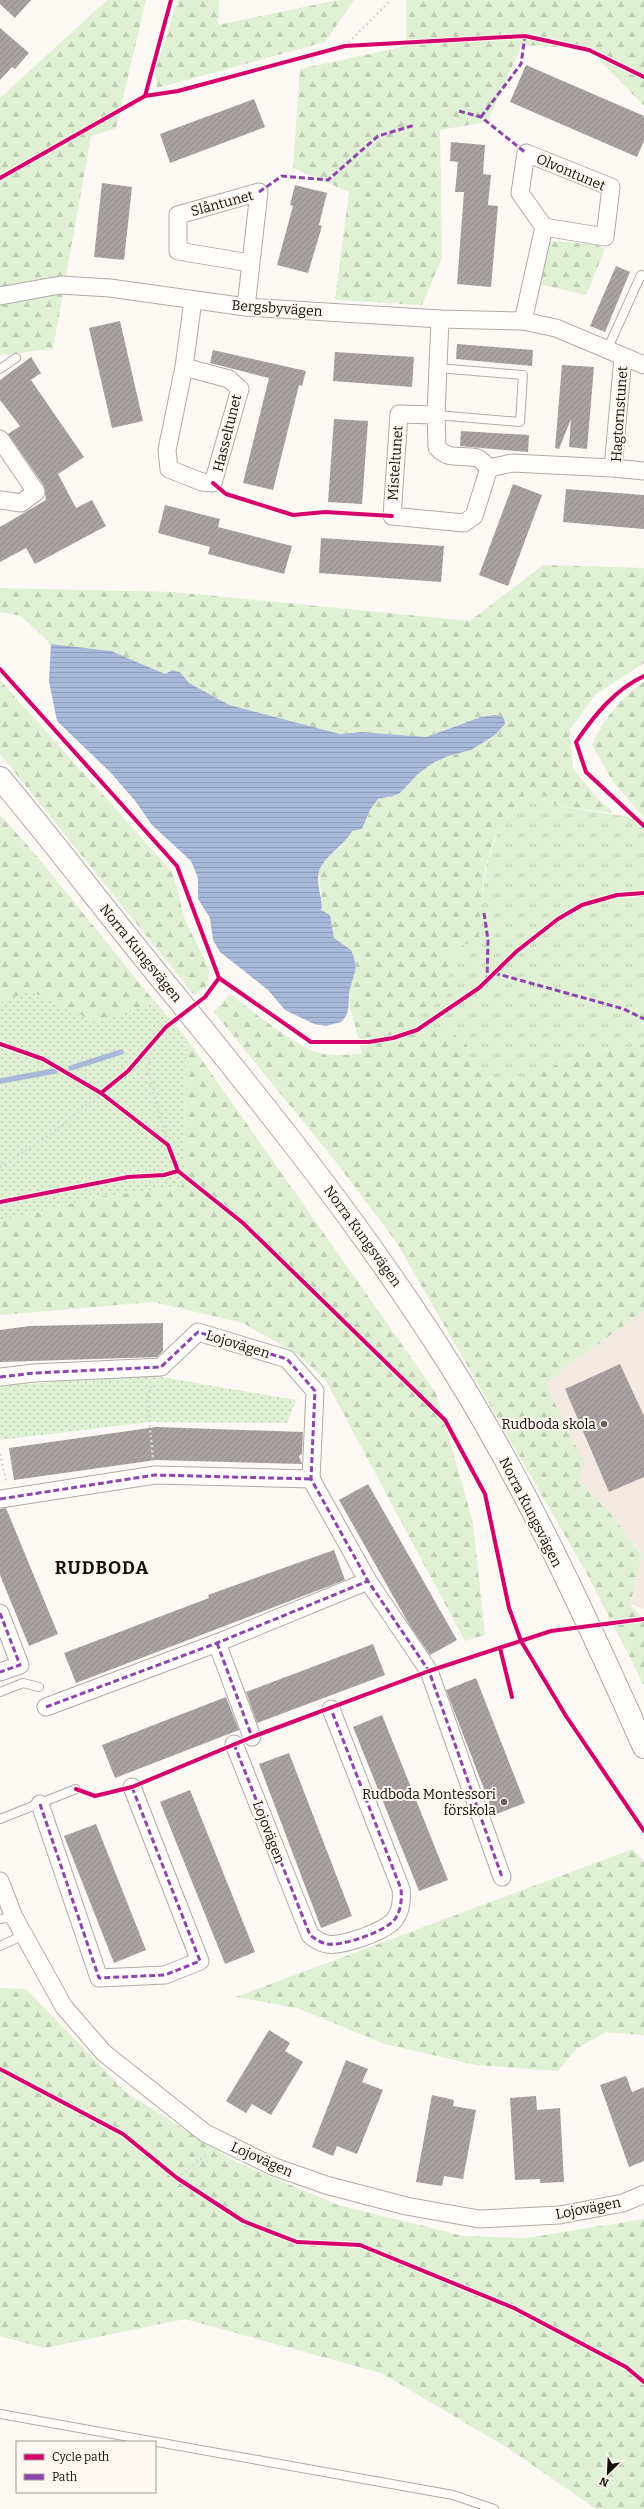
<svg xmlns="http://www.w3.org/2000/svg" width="644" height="2509" font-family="Bitter,serif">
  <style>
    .built { fill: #f4e9e0 }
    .grass { fill: url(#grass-tufts) }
    .forest { fill: url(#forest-firs) }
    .park { fill: url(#park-dots) }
    .water { fill: url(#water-rules) }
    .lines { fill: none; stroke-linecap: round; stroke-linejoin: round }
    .stream { stroke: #a7b8d8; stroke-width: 5.5 }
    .building { fill: url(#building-hatch) }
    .lane-casing { stroke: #afaaa5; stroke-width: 10 }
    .street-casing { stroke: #afaaa5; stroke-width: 19 }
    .secondary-casing { stroke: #afaaa5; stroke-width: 24 }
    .path { stroke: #dbd9d8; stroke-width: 2.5; stroke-dasharray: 2 3; stroke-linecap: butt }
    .lane { stroke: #fffefd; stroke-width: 8 }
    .street { stroke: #fffefd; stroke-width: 17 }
    .secondary { stroke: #fffefd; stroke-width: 22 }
    .quiet { stroke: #8e44ad; stroke-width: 3; stroke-dasharray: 6 3; stroke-linecap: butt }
    .cycleway-casing { stroke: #fff7f1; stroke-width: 6 }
    .cycleway { stroke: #d6006c; stroke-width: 4 }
    .poi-dot { fill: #66615b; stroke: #fff7f1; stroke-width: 1.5 }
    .labels { text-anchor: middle; stroke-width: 4; stroke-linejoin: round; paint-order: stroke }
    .street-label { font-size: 14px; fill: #150f09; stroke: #fff7f1 }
    .poi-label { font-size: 14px; fill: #150f09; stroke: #fff7f1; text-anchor: end }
    .district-label { font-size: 18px; font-weight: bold; letter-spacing: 1px; fill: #150f09; stroke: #fff7f1 }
  </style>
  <defs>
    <pattern id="grass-tufts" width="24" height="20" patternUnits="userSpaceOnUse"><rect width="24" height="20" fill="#e0f0d4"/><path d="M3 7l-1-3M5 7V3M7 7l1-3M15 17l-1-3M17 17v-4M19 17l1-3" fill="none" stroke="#bfcdb5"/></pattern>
    <pattern id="forest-firs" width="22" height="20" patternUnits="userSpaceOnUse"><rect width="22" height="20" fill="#e0f0d4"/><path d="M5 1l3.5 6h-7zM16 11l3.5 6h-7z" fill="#bfcdb5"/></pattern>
    <pattern id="park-dots" width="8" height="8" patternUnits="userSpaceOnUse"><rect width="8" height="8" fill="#e0f0d4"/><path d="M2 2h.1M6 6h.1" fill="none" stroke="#bfcdb5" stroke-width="1.8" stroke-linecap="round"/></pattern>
    <pattern id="water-rules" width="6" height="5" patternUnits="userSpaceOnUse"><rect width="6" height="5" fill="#a7b8d8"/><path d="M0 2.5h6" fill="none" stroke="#8f9db8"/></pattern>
    <pattern id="building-hatch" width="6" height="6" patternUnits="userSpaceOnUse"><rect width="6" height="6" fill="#a8a2a2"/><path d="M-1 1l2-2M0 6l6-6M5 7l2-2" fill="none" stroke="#908a8a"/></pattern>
  </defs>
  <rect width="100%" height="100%" fill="#fcf8f4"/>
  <polygon class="built" points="644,1311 644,1609 630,1604 642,1554 610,1513 578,1480 546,1385 563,1369"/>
  <polygon class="grass" points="533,784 557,806 644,819 644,1044 616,1050 586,1051 537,1074 498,1081 475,1071 466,1043 423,1034 416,1015 431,1008 449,992 449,972 455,949 482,896 488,858 500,827"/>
  <g class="forest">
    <polygon points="107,0 146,0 116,128 91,136 53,349 0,355 0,98"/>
    <polygon points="178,0 219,0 218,25 338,0 354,0 325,42 157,88 155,70"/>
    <polygon points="406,0 644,0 644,106 589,49 522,45 487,122 440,130 442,258 422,305 335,300 349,192 293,168 300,69 406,46"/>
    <polygon points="547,241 595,244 605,249 586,295 539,284"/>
    <path d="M543 565 644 568V663L596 694 570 729 573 768 597 798 614 813 557 806 533 785C522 798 510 812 501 827 481 858 482 901 479 938L455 949 449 972V992L431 1008 416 1015 423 1033 443 1027 466 1043 475 1071 498 1081 537 1074 586 1051 616 1050 644 1044V1311L563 1369 546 1385 584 1463 578 1480 610 1513 642 1555 630 1604 644 1620V1685L587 1574 397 1243 336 1162 214 1012 230 994C253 1011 293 1045 319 1053 333 1057 348 1055 362 1053L350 1007 351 950 334 938 330 915 321 910 322 905 319 872 323 864 328 857 340 848 352 831 367 820 370 810 378 799 399 794 419 773 433 763 448 756 471 750 495 735 505 724 504 718 463 723 426 737 362 732 340 734 229 705 189 683 180 672 172 670 165 674 111 651 51 644 21 616 0 612V588L174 592 470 621Z"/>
    <polygon points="0,680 173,873 185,920 209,969 207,986 194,995 0,754"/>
    <path d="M644 682V818L612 780 592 745C603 719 621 697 644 682Z"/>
    <polygon points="0,815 31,849 155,1002 95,1022 30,991 0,1003"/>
    <polygon points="187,1039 436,1393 473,1522 485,1635 465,1641 326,1381 299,1355 243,1323 153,1302 0,1315 0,1221 97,1197 182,1186"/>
    <polygon points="633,1849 644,1862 644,2035 606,2032 576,2049 558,2071 476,2065 385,2044 297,2008 236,1997"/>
    <polygon points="0,1988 26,1989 127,2093 238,2163 338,2205 463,2236 526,2238 644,2219 644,2509 596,2509 508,2448 381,2373 185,2319 44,2348 0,2336"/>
  </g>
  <g class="park">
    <polygon points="30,991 95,1022 155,1002 187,1039 182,1186 97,1197 0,1221 0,1003"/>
    <polygon points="150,1375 296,1400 287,1423 149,1422 0,1440 0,1386"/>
  </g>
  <path class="water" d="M51 644 111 651 165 674 172 670 180 672 189 683 229 705 340 734 362 732 426 737 481 717 495 715 504 718 505 724 495 735 471 750 448 756 433 763 419 773 399 794 378 799 370 810 362 829 352 831C343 847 324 856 319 872 316 882 321 895 322 906L321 910 330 915 334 938 351 950C361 973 351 975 349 996 348 1006 350 1014 341 1022L326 1026 314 1024 285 1010 268 990 220 952 213 940 210 918 198 899V878L191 861 152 825 136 802 111 773 57 721 49 681Z"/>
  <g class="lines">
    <g class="stream">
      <polyline points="71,1068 121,1052"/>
      <polyline points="0,1081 55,1071"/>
    </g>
  </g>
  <g class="building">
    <polygon points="0,0 31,0 15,18 0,4"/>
    <polygon points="0,28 29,53 15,69 12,67 0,80"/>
    <polygon points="526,65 644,116 644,141 637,157 510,102"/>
    <polygon points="254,99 265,127 170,163 160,134"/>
    <polygon points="451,142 485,145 483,174 491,175 488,205 498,206 491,287 457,284 464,192 455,192 458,162 450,161"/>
    <polygon points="102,183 132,187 124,260 94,257"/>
    <polygon points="295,185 327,193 319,225 322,226 308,273 277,265 293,206 290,205"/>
    <polygon points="616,266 630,272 605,332 590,326"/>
    <polygon points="120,321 143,421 112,428 89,328"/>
    <polygon points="457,344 533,350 532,366 456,359"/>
    <polygon points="213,350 306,371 302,386 299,385 273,490 243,483 269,378 210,363"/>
    <polygon points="335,352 414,357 412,387 333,381"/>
    <polygon points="31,357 41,373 31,380 84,457 58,474 76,508 92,500 106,526 35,564 26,548 0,562 0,527 46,500 44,486 8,434 20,426 0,400 0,380"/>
    <polygon points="562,365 594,367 587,449 569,447 571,419 559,449 555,448"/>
    <polygon points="334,419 368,421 362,504 328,502"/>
    <polygon points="461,431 529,435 528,452 460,446"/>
    <polygon points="513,484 542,495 508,586 479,575"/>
    <polygon points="566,489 644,495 644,529 563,522"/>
    <polygon points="165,505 220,519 218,527 292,546 284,574 208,554 210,547 158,533"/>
    <polygon points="321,538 444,546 441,582 319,573"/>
    <polygon points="163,1323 163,1351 157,1357 0,1362 0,1330 30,1326"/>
    <polygon points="620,1364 644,1416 644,1477 609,1492 565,1389"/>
    <polygon points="156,1427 303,1432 302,1454 299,1456 302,1464 156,1460 14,1480 9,1448"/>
    <polygon points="368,1484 457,1640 430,1655 410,1626 339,1500"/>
    <polygon points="6,1508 58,1634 29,1646 0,1575 0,1509"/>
    <polygon points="334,1550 345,1580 76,1683 64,1653 209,1598 208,1595"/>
    <polygon points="373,1644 385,1675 257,1723 246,1692"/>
    <polygon points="476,1678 525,1803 494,1815 446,1690"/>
    <polygon points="226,1697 239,1730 115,1778 102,1745"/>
    <polygon points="382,1715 448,1880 419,1891 353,1727"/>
    <polygon points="289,1753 352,1916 321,1928 259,1764"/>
    <polygon points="190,1790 255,1952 225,1964 160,1802"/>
    <polygon points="96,1824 146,1950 114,1963 64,1836"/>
    <polygon points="269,2030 290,2043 285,2051 303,2062 271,2115 252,2104 246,2113 226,2101"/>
    <polygon points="346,2060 368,2069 362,2082 383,2090 357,2154 337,2146 333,2156 312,2147"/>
    <polygon points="626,2076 632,2092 644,2087 644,2161 629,2167 600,2085"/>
    <polygon points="432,2095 454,2100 453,2106 476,2110 463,2179 444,2176 442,2186 416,2182"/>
    <polygon points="536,2096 537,2110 560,2108 564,2182 540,2183 540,2179 515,2180 510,2098"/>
  </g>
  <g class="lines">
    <g class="lane-casing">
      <g id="lane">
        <polyline points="607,350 641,275 644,276"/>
        <polyline points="0,369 16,358"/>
        <polyline points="436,415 520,422 523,375 438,368"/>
        <polyline points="0,1692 23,1683 39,1687"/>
        <polyline points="0,1819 76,1789"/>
        <polyline points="0,1919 14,1917"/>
        <polyline points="0,1946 24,1935"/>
        <polyline points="0,2414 453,2495 494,2509"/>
      </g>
    </g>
    <g class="street-casing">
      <g id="street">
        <polyline points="0,296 60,285 110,288 246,307 440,319 523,321 556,328 644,365"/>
        <polyline points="246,307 259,192 178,215 178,251 250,263"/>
        <polyline points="523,321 544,227 605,237 611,187 526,153 520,193 544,227"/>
        <polyline points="623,357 613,468 644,471"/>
        <polyline points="184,367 229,379 240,389 213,483 202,482 169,469 167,450 184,367 193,300"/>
        <path d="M436 415 437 447C447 461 462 454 477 458 481 459 486 465 489 468L474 516 464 523 392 516 399 414 436 415 440 319"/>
        <polyline points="0,439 36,492 21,503 0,500"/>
        <polyline points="489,468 512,463 613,468"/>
        <polyline points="0,1377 34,1373 161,1367 198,1332 287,1359 315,1391 311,1479 368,1581 429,1671 502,1877"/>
        <polyline points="0,1499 155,1475 311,1479"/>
        <polyline points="0,1613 20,1665 0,1672"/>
        <polyline points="217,1643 252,1737"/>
        <polyline points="46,1707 217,1643 368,1581"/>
        <path d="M234 1744 310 1935C315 1939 321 1943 327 1944 341 1947 387 1931 395 1919 401 1911 402 1899 401 1889L331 1709"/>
        <polyline points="40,1804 99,1978 165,1975 200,1961 132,1787"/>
        <polyline points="0,1881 14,1917 64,2007 104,2053 205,2133 272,2166 326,2185 406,2206 479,2219 560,2215 623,2203 644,2194"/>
      </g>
    </g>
    <g class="secondary-casing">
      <path id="secondary" d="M0 778C59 848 114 922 173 993 271 1113 367 1233 450 1365 525 1484 587 1619 644 1747"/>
    </g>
    <g class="path">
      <polyline points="345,46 391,0"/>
      <polyline points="152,1043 148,1072 168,1145"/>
      <polyline points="0,1167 51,1134 101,1093"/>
      <polyline points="151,1386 147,1400 153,1458"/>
      <polyline points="0,1454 6,1481"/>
      <polyline points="177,2178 207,2154"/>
    </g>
    <use href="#lane" class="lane"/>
    <use href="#street" class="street"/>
    <use href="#secondary" class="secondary"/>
    <g class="quiet">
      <polyline points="459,111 481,117 526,153"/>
      <polyline points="481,117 521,64 525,36"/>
      <polyline points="259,192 282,176 328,180 378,136 415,125"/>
      <polyline points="484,913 488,940 487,981"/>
      <polyline points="494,973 624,1009 644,1019"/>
      <polyline points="0,1377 34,1373 161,1367 198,1332 287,1359 315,1391 311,1479 368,1581 429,1671 502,1877"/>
      <polyline points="0,1499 155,1475 311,1479"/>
      <polyline points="0,1613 20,1665 0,1672"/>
      <polyline points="217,1643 252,1737"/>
      <polyline points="46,1707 217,1643 368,1581"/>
      <path d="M234 1744 310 1935C315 1939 321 1943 327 1944 341 1947 387 1931 395 1919 401 1911 402 1899 401 1889L331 1709"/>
      <polyline points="40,1804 99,1978 165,1975 200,1961 132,1787"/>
    </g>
    <g class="cycleway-casing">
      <g id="cycleway">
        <polyline points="145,96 171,0"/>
        <polyline points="0,178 145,96 178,91 345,46 525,36 589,50 644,77"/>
        <polyline points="213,483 226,494 293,515 325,512 392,516"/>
        <polyline points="0,669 177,866 219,978 311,1042 369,1042 393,1038 417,1030 479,988 517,951 558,919 582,905 617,895 644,893"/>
        <path d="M644 676C615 689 593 717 576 742L586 772 644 826"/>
        <polyline points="0,1044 43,1059 101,1093 168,1145 178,1171"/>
        <polyline points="101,1093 128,1071 166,1027 205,997 219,978"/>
        <polyline points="0,1202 128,1177 164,1175 178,1171 243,1223 445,1420 485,1494 509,1608 521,1641 566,1716 644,1831"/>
        <polyline points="500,1648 512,1697"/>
        <polyline points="76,1789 95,1796 132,1787 252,1737 429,1671 551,1631 644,1619"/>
        <polyline points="0,2069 123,2134 177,2178 243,2221 297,2242 360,2245 514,2308 626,2367 644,2382"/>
      </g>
    </g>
    <use href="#cycleway" class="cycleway"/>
  </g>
  <g class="poi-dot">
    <circle cx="604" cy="1424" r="4"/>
    <circle cx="504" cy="1802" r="4"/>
  </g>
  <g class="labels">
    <g class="street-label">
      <text transform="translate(571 172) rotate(23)" y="5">Olvontunet</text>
      <text transform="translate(222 203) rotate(-15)" y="5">Slåntunet</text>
      <text transform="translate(277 308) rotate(4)" y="5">Bergsbyvägen</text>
      <text transform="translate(619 414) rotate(-86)" y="5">Hagtornstunet</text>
      <text transform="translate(227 433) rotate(-76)" y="5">Hasseltunet</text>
      <text transform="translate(395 463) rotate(-86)" y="5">Misteltunet</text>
      <text transform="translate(141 953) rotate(51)" y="5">Norra Kungsvägen</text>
      <text transform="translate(363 1236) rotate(54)" y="5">Norra Kungsvägen</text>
      <text transform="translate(238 1344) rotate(17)" y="5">Lojovägen</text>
      <text transform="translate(531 1512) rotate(63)" y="5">Norra Kungsvägen</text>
      <text transform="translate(269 1832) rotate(69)" y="5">Lojovägen</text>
      <text transform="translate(262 2159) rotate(24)" y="5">Lojovägen</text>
      <text transform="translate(588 2208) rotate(-11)" y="5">Lojovägen</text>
    </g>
    <g class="poi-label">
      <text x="596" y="1429">Rudboda skola</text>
      <text x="496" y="1799">Rudboda Montessori<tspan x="496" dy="16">förskola</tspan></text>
    </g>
    <g class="district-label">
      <text x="102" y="1574">RUDBODA</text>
    </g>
  </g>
  <rect x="16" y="2441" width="140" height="52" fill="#fff7f1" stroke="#a19a94"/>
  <rect x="24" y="2454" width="20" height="6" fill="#d6006c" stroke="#a19a94"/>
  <text x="52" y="2461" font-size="12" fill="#150f09">Cycle path</text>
  <rect x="24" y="2474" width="20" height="6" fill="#8e44ad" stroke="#a19a94"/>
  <text x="52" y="2481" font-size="12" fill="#150f09">Path</text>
  <g transform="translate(608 2473) rotate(204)" stroke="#fff7f1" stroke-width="3" paint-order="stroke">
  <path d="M0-3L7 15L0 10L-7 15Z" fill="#150f09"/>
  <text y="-6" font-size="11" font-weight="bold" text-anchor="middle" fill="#150f09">N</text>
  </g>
</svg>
